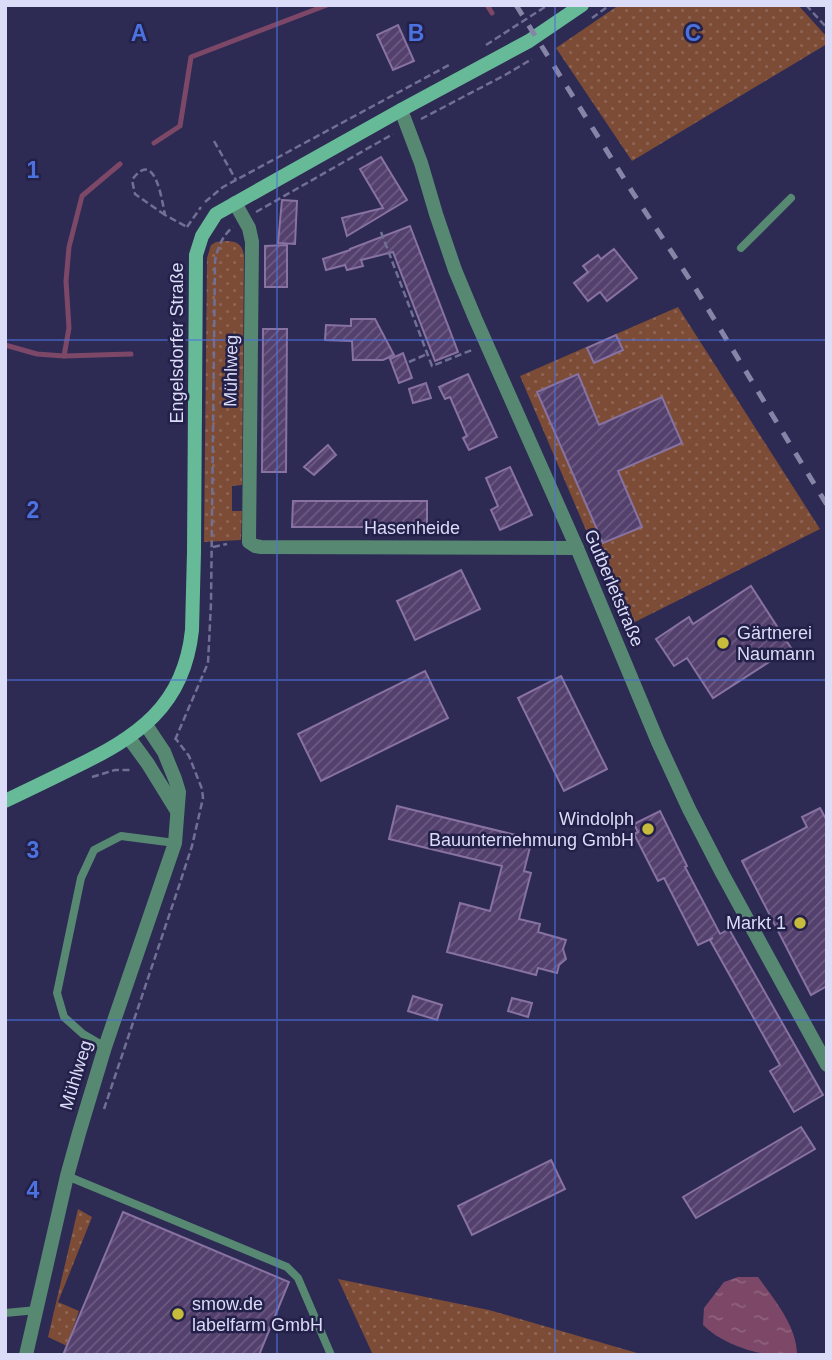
<svg xmlns="http://www.w3.org/2000/svg" width="832" height="1360" font-family="Arial,sans-serif">
  <style>
    .grass { fill: url(#grass-dots) }
    .water { fill: url(#water-ripples) }
    .lines { fill: none; stroke-linecap: round; stroke-linejoin: round }
    .stream { stroke: #7d4867; stroke-width: 5 }
    .building { fill: url(#building-hatch); stroke: #8772a2; stroke-width: 2 }
    .path { stroke: #717094; stroke-width: 2.5; stroke-dasharray: 7 3.5; stroke-linecap: butt }
    .lane { stroke: #578972; stroke-width: 8 }
    .street { stroke: #578972; stroke-width: 14 }
    .secondary { stroke: #67ba97; stroke-width: 14 }
    .rail { stroke: #8685a7; stroke-width: 5; stroke-dasharray: 12 12; stroke-linecap: butt }
    .grid { fill: none; stroke: #4c72e0; stroke-width: 2; stroke-opacity: 0.55 }
    .poi-dot { fill: #c7bb3c; stroke: #232049; stroke-width: 2.5 }
    .labels { text-anchor: middle; stroke-width: 5; stroke-linejoin: round; paint-order: stroke }
    .street-label { font-size: 18px; fill: #dbdcf7; stroke: #232049 }
    .poi-label { font-size: 18px; fill: #dbdcf7; stroke: #232049; text-anchor: start }
    .grid-label { font-size: 23px; text-anchor: middle; font-weight: bold; fill: #4c72e0; stroke: #232049; stroke-width: 5; stroke-linejoin: round; paint-order: stroke }
  </style>
  <defs>
    <pattern id="grass-dots" width="8" height="8" patternUnits="userSpaceOnUse" patternTransform="scale(1.75)"><rect width="8" height="8" fill="#7c4c37"/><path d="M2 2h.1M6 6h.1" fill="none" stroke="#8e6555" stroke-width="1.8" stroke-linecap="round"/></pattern>
    <pattern id="water-ripples" width="26" height="14" patternUnits="userSpaceOnUse" patternTransform="scale(1.75)"><rect width="26" height="14" fill="#7d4867"/><path d="M2 4q2-2 4 0t4 0M15 11q2-2 4 0t4 0" fill="none" stroke="#8f627e"/></pattern>
    <pattern id="building-hatch" width="6" height="6" patternUnits="userSpaceOnUse" patternTransform="scale(1.75)"><rect width="6" height="6" fill="#54406c"/><path d="M-1 1l2-2M0 6l6-6M5 7l2-2" fill="none" stroke="#6c5b82"/></pattern>
  </defs>
  <rect width="100%" height="100%" fill="#2d2a54"/>
  <g class="grass">
    <polygon points="619,5 798,5 827,37 827,44 632,161 556,48"/>
    <path d="M226 241C237 241 242 244 244 255L242 485 232 486V511H242L241 540 204 542 207 258 211 245 216 242Z"/>
    <polygon points="678,307 820,529 627,626 520,376"/>
    <polygon points="78,1209 92,1217 58,1302 79,1311 67,1346 48,1337"/>
    <polygon points="338,1279 489,1310 644,1355 373,1355"/>
  </g>
  <path class="water" d="M738 1277H758C774 1299 796 1325 797 1353L794 1355C785 1355 774 1356 765 1354 743 1350 718 1340 703 1325L704 1308 724 1282Z"/>
  <g class="lines">
    <g class="stream">
      <polyline points="487,5 492,13"/>
      <polyline points="154,143 180,126 191,57 327,5"/>
      <polyline points="5,345 37,354 64,356 69,328 66,281 69,247 82,196 120,164"/>
      <polyline points="64,356 131,354"/>
    </g>
  </g>
  <g class="building">
    <polygon points="398,25 414,61 393,70 377,35"/>
    <polygon points="381,157 407,200 347,236 342,218 383,208 360,169"/>
    <polygon points="282,200 297,201 295,244 278,243"/>
    <polygon points="410,226 458,352 435,361 393,252 361,260 363,266 347,270 345,265 326,270 323,259 350,250 350,249"/>
    <polygon points="287,245 287,287 265,287 265,246"/>
    <polygon points="614,249 637,278 607,301 600,292 588,301 574,283 588,272 583,266 598,255 601,259"/>
    <polygon points="351,319 375,319 394,355 383,360 353,360 352,341 325,340 326,325 351,326"/>
    <polygon points="263,329 287,329 286,472 262,472"/>
    <polygon points="616,335 623,350 594,363 587,348"/>
    <polygon points="403,353 412,378 399,383 390,359"/>
    <polygon points="468,374 497,437 469,450 463,438 467,436 450,397 445,399 439,387"/>
    <polygon points="578,374 599,425 662,397 682,443 618,471 642,527 603,543 537,392"/>
    <polygon points="426,383 431,398 413,403 409,389"/>
    <polygon points="328,445 336,455 314,475 304,467"/>
    <polygon points="510,467 532,515 500,530 491,510 498,506 486,478"/>
    <polygon points="293,501 427,501 427,527 292,527"/>
    <polygon points="461,570 480,609 415,640 397,601"/>
    <polygon points="751,586 791,648 713,698 687,658 674,666 656,639 689,617 693,624"/>
    <polygon points="425,671 448,718 321,781 298,734"/>
    <polygon points="561,676 607,769 564,791 518,698"/>
    <polygon points="397,806 532,839 524,871 531,873 519,919 540,924 538,932 566,940 563,949 566,959 559,965 557,973 538,968 536,975 447,952 460,903 490,911 502,866 389,839"/>
    <polygon points="820,808 827,821 827,986 811,995 742,861 807,827 802,817"/>
    <polygon points="660,811 687,866 685,867 720,934 729,929 823,1095 794,1112 770,1071 780,1065 710,940 713,938 698,945 664,878 658,881 634,834 638,832 634,824"/>
    <polygon points="413,996 442,1005 437,1020 408,1011"/>
    <polygon points="512,998 532,1003 528,1017 508,1011"/>
    <polygon points="801,1127 815,1149 696,1218 683,1197"/>
    <polygon points="551,1160 565,1189 472,1235 458,1206"/>
    <polygon points="123,1212 289,1282 259,1355 63,1355"/>
  </g>
  <g class="lines">
    <g class="path">
      <polyline points="806,5 827,28"/>
      <polyline points="592,18 610,5"/>
      <polyline points="486,45 548,5"/>
      <polyline points="421,119 505,75 532,59"/>
      <polyline points="214,141 236,180"/>
      <polyline points="205,202 223,187 449,65"/>
      <polyline points="256,212 393,134"/>
      <path d="M165 215 135 194 132 180C155 147 162 201 165 215L187 227"/>
      <polyline points="187,227 201,207"/>
      <polyline points="381,232 432,366 472,350"/>
      <polyline points="409,362 427,354"/>
      <polyline points="213,547 227,544"/>
      <path d="M175 740 208 663 211 603 215 261C218 247 222 236 233 227"/>
      <polyline points="92,777 115,770 133,770"/>
      <polyline points="104,1109 179,886 192,846 203,798 202,789 189,756 176,739"/>
    </g>
    <g class="lane">
      <polyline points="741,248 791,198"/>
      <polyline points="105,1047 83,1034 64,1017 57,993 81,878 94,850 121,836 175,843"/>
      <polyline points="67,1176 287,1267 298,1278 331,1355"/>
      <polyline points="5,1313 37,1310"/>
    </g>
    <g class="street">
      <polyline points="401,110 421,163 436,214 455,270 475,318 577,548 658,742 689,809 722,873 827,1065"/>
      <polyline points="235,203 249,228 252,242 249,542 255,546 261,547 577,548"/>
      <polyline points="129,738 148,764 177,811"/>
      <polyline points="26,1355 67,1176 79,1133 105,1047 175,843 179,792 175,779 164,752 146,725"/>
    </g>
    <path class="secondary" d="M5 801C28 790 51 779 73 768 137 737 184 707 192 630L194 552 196 255 202 236 216 214 401 110 529 41 582 5"/>
    <polyline class="rail" points="516,5 633,193 694,286 827,505"/>
  </g>
  <path class="grid" d="M277 5V1355M555 5V1355M5 340H827M5 680H827M5 1020H827"/>
  <g class="poi-dot">
    <circle cx="723" cy="643" r="7"/>
    <circle cx="648" cy="829" r="7"/>
    <circle cx="800" cy="923" r="7"/>
    <circle cx="178" cy="1314" r="7"/>
  </g>
  <g class="labels">
    <g class="street-label">
      <text transform="translate(177 343) rotate(-90)" y="6">Engelsdorfer Straße</text>
      <text transform="translate(231 371) rotate(-89)" y="6">Mühlweg</text>
      <text x="412" y="534">Hasenheide</text>
      <text transform="translate(614 588) rotate(67)" y="6">Gutberletstraße</text>
      <text transform="translate(76 1075) rotate(-73)" y="6">Mühlweg</text>
    </g>
    <g class="poi-label">
      <text x="737" y="639">Gärtnerei<tspan x="737" dy="21">Naumann</tspan></text>
      <text x="634" y="825" text-anchor="end">Windolph<tspan x="634" dy="21">Bauunternehmung GmbH</tspan></text>
      <text x="786" y="929" text-anchor="end">Markt 1</text>
      <text x="192" y="1310">smow.de<tspan x="192" dy="21">labelfarm GmbH</tspan></text>
    </g>
  </g>
  <g class="grid-label">
    <text x="139" y="41">A</text>
    <text x="416" y="41">B</text>
    <text x="693" y="41">C</text>
    <text x="33" y="178">1</text>
    <text x="33" y="518">2</text>
    <text x="33" y="858">3</text>
    <text x="33" y="1198">4</text>
  </g>
  <rect width="832" height="1360" fill="none" stroke="#dbdcf7" stroke-width="14"/>
</svg>
